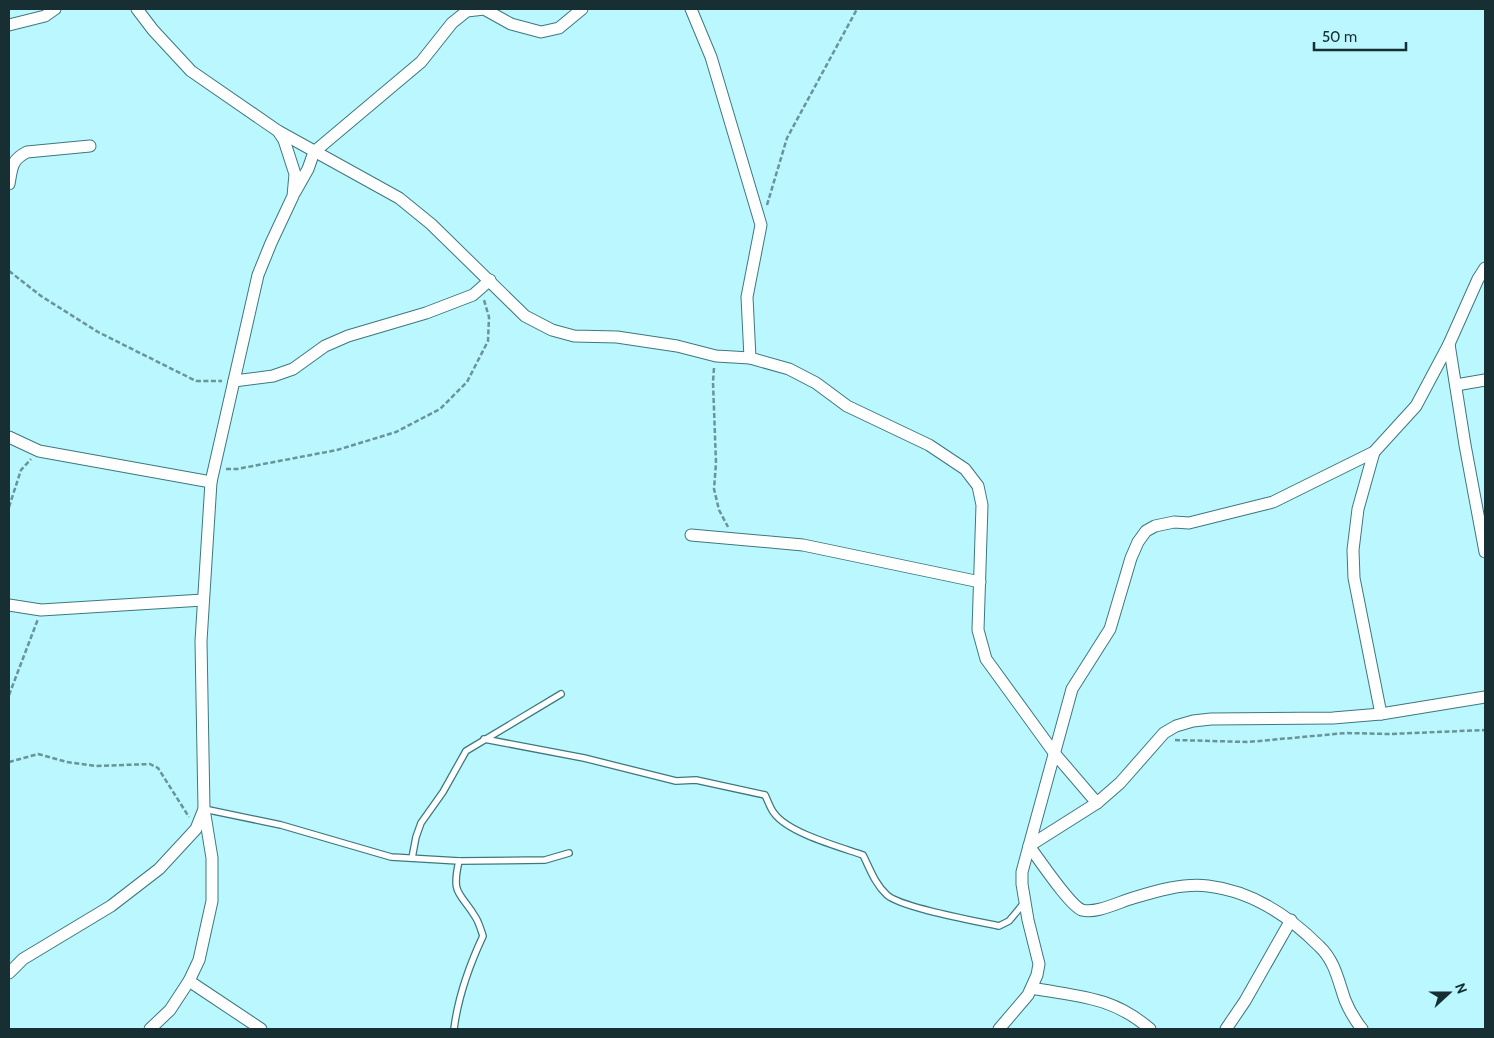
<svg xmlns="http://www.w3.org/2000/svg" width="1494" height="1038" font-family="Cabin,sans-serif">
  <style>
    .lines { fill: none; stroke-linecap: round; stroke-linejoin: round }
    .service-casing { stroke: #3d787e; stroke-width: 8 }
    .minor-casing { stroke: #3d787e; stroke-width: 13 }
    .path { stroke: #699499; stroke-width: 2.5; stroke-dasharray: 5 2.5; stroke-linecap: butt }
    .service { stroke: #fff; stroke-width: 5.5 }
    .minor { stroke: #fff; stroke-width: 11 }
  </style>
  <rect width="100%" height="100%" fill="#baf7fe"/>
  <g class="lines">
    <g class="service-casing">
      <g id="service">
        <path d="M484 739 584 758 676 781 696 780 765 795C768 801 770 808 774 813 788 833 840 847 863 855 870 869 875 884 887 895 902 908 976 921 999 926L1009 921 1024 903"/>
        <polyline points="204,809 281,825 391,857 459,861 545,860 569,853"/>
        <polyline points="412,858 416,837 421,823 443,792 466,751 561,694"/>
        <path d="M454 1029C458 997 469 966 483 936 481 930 479 923 476 918 460 891 451 896 459 861"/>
      </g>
    </g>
    <g class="minor-casing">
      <g id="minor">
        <polyline points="691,9 711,57 761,225 747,297 750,358"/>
        <polyline points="9,25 45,16 55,9"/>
        <polyline points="278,131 399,198 431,224 525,316 552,330 574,336 617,337 677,346 716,356 750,358 789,369 816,383 847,406 929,445 965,469 978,486 982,505 978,630 986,659 1055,754 1097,803"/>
        <path d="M9 184C12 168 11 160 27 152L90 146"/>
        <polyline points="295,192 308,169 314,152 421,62 452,23 467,11 484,9 511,24 541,32 559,28 582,9"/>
        <polyline points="1449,344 1465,445 1485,552"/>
        <polyline points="234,381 273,376 293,369 325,346 348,336 426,313 473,295 490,280"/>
        <polyline points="1456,385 1485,380"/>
        <polyline points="9,437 39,451 211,482"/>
        <polyline points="1374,452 1358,509 1353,550 1354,578 1381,714"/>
        <polyline points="691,535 803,545 980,582"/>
        <polyline points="9,605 41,610 203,600"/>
        <polyline points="9,973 23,959 111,906 159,869 196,829 204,809 201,641 211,482 258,275 271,243 293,196 295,174 284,140 278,131 191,71 153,30 137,9"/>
        <polyline points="189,981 261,1029"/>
        <path d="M1032 988C1079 997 1112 996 1150 1029"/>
        <polyline points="150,1029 170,1010 189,981 199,960 212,901 212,858 204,809"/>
        <polyline points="999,1029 1028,995 1037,975 1039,964 1028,920 1022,884 1022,872 1029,846 1097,803 1120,783 1164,733 1176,726 1193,721 1211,719 1333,718 1381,714 1485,697"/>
        <polyline points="1226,1029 1245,1001 1291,920"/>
        <path d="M1362 1029C1355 1020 1349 1010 1345 1000 1338 980 1335 961 1319 946 1289 916 1251 891 1208 886 1183 883 1156 891 1133 898 1119 902 1096 914 1082 910 1070 906 1039 859 1029 846L1072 689 1110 629 1131 558 1138 542 1146 531 1155 526 1174 522 1189 523 1273 502 1374 452 1416 406 1449 344 1478 279 1485 268"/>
      </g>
    </g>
    <g class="path">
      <polyline points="767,205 787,138 857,9"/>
      <polyline points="9,271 41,296 98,332 196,381 222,381"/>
      <polyline points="714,368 713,382 716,463 714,489 719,510 728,527"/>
      <polyline points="226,469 237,469 337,450 396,432 440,409 467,382 488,341 489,317 484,300"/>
      <polyline points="9,507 21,470 31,459"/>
      <polyline points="9,695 38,619"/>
      <polyline points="1175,740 1248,742 1346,733 1390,734 1485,730"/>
      <polyline points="9,762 38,754 67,762 96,766 150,764 158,768 189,817"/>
    </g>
    <use href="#service" class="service"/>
    <use href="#minor" class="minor"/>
  </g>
  <rect width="1494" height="1038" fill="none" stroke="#172f32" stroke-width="20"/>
  <g transform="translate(1449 993) rotate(69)" stroke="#baf7fe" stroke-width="4" paint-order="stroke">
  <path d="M0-4L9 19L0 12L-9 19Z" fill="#172f32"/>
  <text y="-8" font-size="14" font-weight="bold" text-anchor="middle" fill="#172f32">N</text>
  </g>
  <path d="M1314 42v8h92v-8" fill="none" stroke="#172f32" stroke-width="2.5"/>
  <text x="1322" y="42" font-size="15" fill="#172f32" stroke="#baf7fe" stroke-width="4" paint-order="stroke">50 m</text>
</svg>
